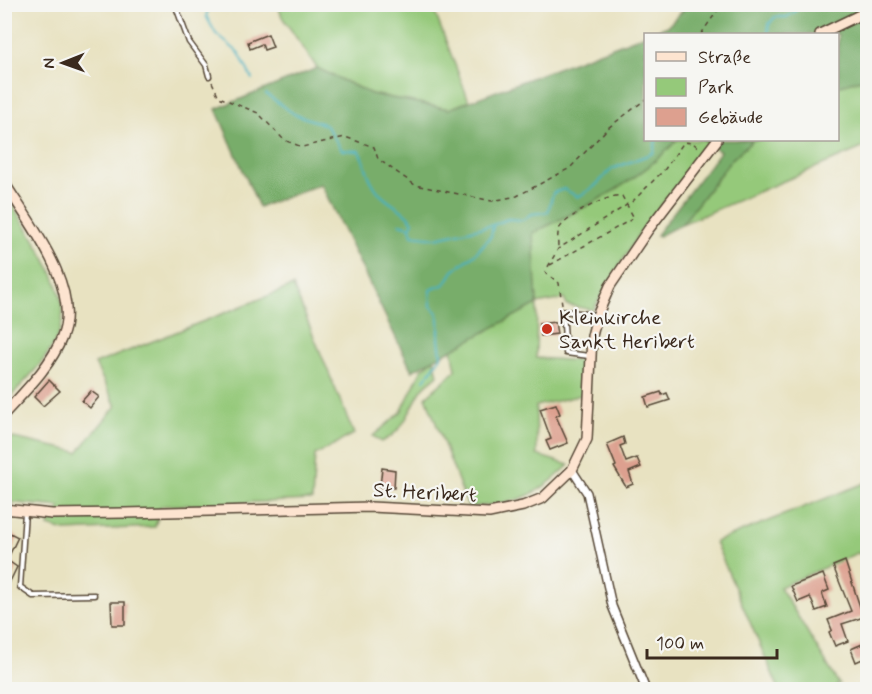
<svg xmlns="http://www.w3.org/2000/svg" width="872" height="694" font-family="Mynerve,sans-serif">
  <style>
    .green { fill: #95c97a; stroke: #687a4c; stroke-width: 1.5 }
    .forest { fill: #78ad6a; stroke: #5a6c44; stroke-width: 1.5 }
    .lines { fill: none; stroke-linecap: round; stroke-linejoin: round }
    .stream { stroke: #44b1c1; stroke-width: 2 }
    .building { fill: #dda08f }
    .lane-casing { stroke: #554636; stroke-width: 7 }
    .street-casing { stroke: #554636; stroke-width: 10 }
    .secondary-casing { stroke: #554636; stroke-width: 12 }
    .path { stroke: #554636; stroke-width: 1.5; stroke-dasharray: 4.5 4.5; stroke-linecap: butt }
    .lane { stroke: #fff; stroke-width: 4 }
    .street { stroke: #fff; stroke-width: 7 }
    .secondary { stroke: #fde4d0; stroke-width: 9 }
    .poi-dot { fill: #c8321e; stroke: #f6f6f2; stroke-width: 2 }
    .labels { text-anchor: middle; stroke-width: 4.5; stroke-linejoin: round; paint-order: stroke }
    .poi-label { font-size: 21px; fill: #3b2a1e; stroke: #f6f6f2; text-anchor: start }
    .street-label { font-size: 21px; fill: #3b2a1e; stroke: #f6f6f2 }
  </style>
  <rect width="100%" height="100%" fill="#f6f6f2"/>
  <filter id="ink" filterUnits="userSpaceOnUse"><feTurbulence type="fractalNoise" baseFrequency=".0167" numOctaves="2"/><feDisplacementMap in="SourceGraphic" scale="12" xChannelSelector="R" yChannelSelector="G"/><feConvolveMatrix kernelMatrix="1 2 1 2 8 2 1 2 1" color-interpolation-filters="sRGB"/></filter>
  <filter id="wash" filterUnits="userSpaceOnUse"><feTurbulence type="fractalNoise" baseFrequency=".008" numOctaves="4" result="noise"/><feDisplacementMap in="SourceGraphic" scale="24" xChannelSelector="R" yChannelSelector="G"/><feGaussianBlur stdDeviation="1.35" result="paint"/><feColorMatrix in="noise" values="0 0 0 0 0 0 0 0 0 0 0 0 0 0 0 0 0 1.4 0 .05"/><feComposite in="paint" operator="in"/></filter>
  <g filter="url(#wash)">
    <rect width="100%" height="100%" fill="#e8e2c1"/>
    <g class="green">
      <polygon points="278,5 432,5 469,101 449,109 371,94 317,68 282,17"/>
      <polygon points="867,77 867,146 682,224 731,160 753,140 838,140 838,86"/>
      <path d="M677 140H704L709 144 638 235 593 310 567 305 564 299 537 304 536 358 583 361 586 394 536 406 537 455 569 465C536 498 515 504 468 507L426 397 456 370 452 349 537 304 532 233C587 206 635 185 677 140Z"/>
      <path d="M5 193C25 228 75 289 60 330 50 359 24 381 5 403Z"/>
      <polygon points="293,286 354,434 315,455 312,500 161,506 155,527 65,531 48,526 61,507 5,502 4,436 78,452 116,406 95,364"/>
      <path d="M434 359 438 375C433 380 424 385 421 391 409 411 404 432 381 442L373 436 401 412 422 369Z"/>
      <polygon points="867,482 867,556 857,553 780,587 839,684 832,689 779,689 715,542"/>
    </g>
    <g class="forest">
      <path d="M688 5H867V77L838 86V34H646V140H677C635 185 587 206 533 233L537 304 412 371 321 184 259 207 216 109 317 68 371 94 449 109 668 26Z"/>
      <polygon points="704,140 753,140 731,160 682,224 659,236 656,235 720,152"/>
    </g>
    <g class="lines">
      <g class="stream">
        <polyline points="210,5 206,16 216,34 239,53 252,79"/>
        <polyline points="768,34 769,24 775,17 787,17 796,11 795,6 797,4"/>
        <path d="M266 94 294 114 326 125 342 150 359 151C368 168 366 177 380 194 390 205 405 209 413 222L410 227 412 235 436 238 493 225 508 219 523 220 531 214 548 212 553 193 564 189 578 197 594 187 612 169 653 153 656 140"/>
        <polyline points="400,224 410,227"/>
        <path d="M424 380 441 357C441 350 439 344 439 338 438 324 443 316 431 306L430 290 445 284 453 271 476 253 491 236 493 226"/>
      </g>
    </g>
    <g id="blocks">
      <g class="building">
        <polygon points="268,34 273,47 264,50 262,44 250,49 248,42"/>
        <polygon points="555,322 557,334 541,336 539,324"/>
        <polygon points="49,380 60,391 43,406 34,397"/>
        <polygon points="91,391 99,397 90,408 82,401"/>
        <polygon points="661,392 662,395 667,393 670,400 648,407 645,397"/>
        <polygon points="556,404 560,414 556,416 568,443 550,450 546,441 551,439 540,409"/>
        <polygon points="623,437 625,444 620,446 626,462 637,458 641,467 629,472 633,484 626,487 614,467 616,466 607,444"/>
        <polygon points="382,468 395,470 394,488 380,487"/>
        <polygon points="4,530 18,537 7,560 17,567 4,594"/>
        <polygon points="845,561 860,607 864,605 867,616 842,624 848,641 835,646 829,632 832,630 828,620 851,611 833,566"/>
        <polygon points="823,574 829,590 822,593 827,607 816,611 810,597 798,602 791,586"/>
        <polygon points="111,602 125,602 125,625 112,625"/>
        <polygon points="867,642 867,657 856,662 851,649"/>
      </g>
    </g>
  </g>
  <g filter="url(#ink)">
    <use href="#blocks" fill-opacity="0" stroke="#554636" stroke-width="1.5"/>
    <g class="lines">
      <g class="lane-casing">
        <g id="lane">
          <polyline points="175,4 189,42 206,65 209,76"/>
          <polyline points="589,356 566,353 563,311 595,315"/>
          <polyline points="25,512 20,587 33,596 94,595"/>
        </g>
      </g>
      <g class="street-casing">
        <g id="street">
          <polyline points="572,470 587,493 612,606 646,690"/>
          <polyline points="841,690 847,687"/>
        </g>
      </g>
      <g class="secondary-casing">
        <g id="secondary">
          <polyline points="820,34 868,11"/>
          <path d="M4 182C29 223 82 288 62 337 51 366 25 391 4 414"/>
          <polyline points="4,509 52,514 125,513 371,507 489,513 523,506 543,498 572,470 587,439 592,336 597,316 610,286 648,230 717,140"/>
        </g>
      </g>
      <g class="path">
        <polyline points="701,34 722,4"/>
        <polyline points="212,82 219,97 258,113 284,140 302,147 345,137 374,147 378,159 415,185 492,201 517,196 570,168 608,128 646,99"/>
        <path d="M550 265 634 218 622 196C610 193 565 217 559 229 557 234 558 243 558 248"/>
        <polyline points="562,304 559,283 545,272 558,249 633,201 665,169 684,142 693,143 700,149"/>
        <polyline points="854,685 868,680"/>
      </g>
      <use href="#lane" class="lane"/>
      <use href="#street" class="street"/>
      <use href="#secondary" class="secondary"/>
    </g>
  </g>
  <circle class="poi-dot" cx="547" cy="329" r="6"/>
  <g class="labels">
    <g class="poi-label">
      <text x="559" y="324">Kleinkirche<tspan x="559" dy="24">Sankt Heribert</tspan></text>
    </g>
    <g class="street-label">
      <text transform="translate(425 492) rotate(3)" y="7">St. Heribert</text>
    </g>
  </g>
  <rect width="872" height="694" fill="none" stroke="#f6f6f2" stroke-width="24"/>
  <rect x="644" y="33" width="195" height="108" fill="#f6f6f2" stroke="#aba49d" stroke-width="1.5"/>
  <rect x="656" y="52" width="30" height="9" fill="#fde4d0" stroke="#aba49d" stroke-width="1.5"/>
  <text x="698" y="63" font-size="18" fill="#3b2a1e">Straße</text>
  <rect x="656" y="78" width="30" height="18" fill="#95c97a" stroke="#aba49d" stroke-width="1.5"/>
  <text x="698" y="93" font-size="18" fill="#3b2a1e">Park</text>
  <rect x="656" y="108" width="30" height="18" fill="#dda08f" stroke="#aba49d" stroke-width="1.5"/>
  <text x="698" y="123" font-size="18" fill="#3b2a1e">Gebäude</text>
  <g transform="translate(63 63) rotate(269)" stroke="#f6f6f2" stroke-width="4.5" paint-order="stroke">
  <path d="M0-4.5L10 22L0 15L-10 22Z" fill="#3b2a1e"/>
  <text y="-9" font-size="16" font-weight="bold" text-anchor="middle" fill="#3b2a1e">N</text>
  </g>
  <path d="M647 649v9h130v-9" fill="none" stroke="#3b2a1e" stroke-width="3"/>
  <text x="656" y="649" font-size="18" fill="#3b2a1e" stroke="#f6f6f2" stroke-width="4.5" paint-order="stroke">100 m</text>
</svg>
